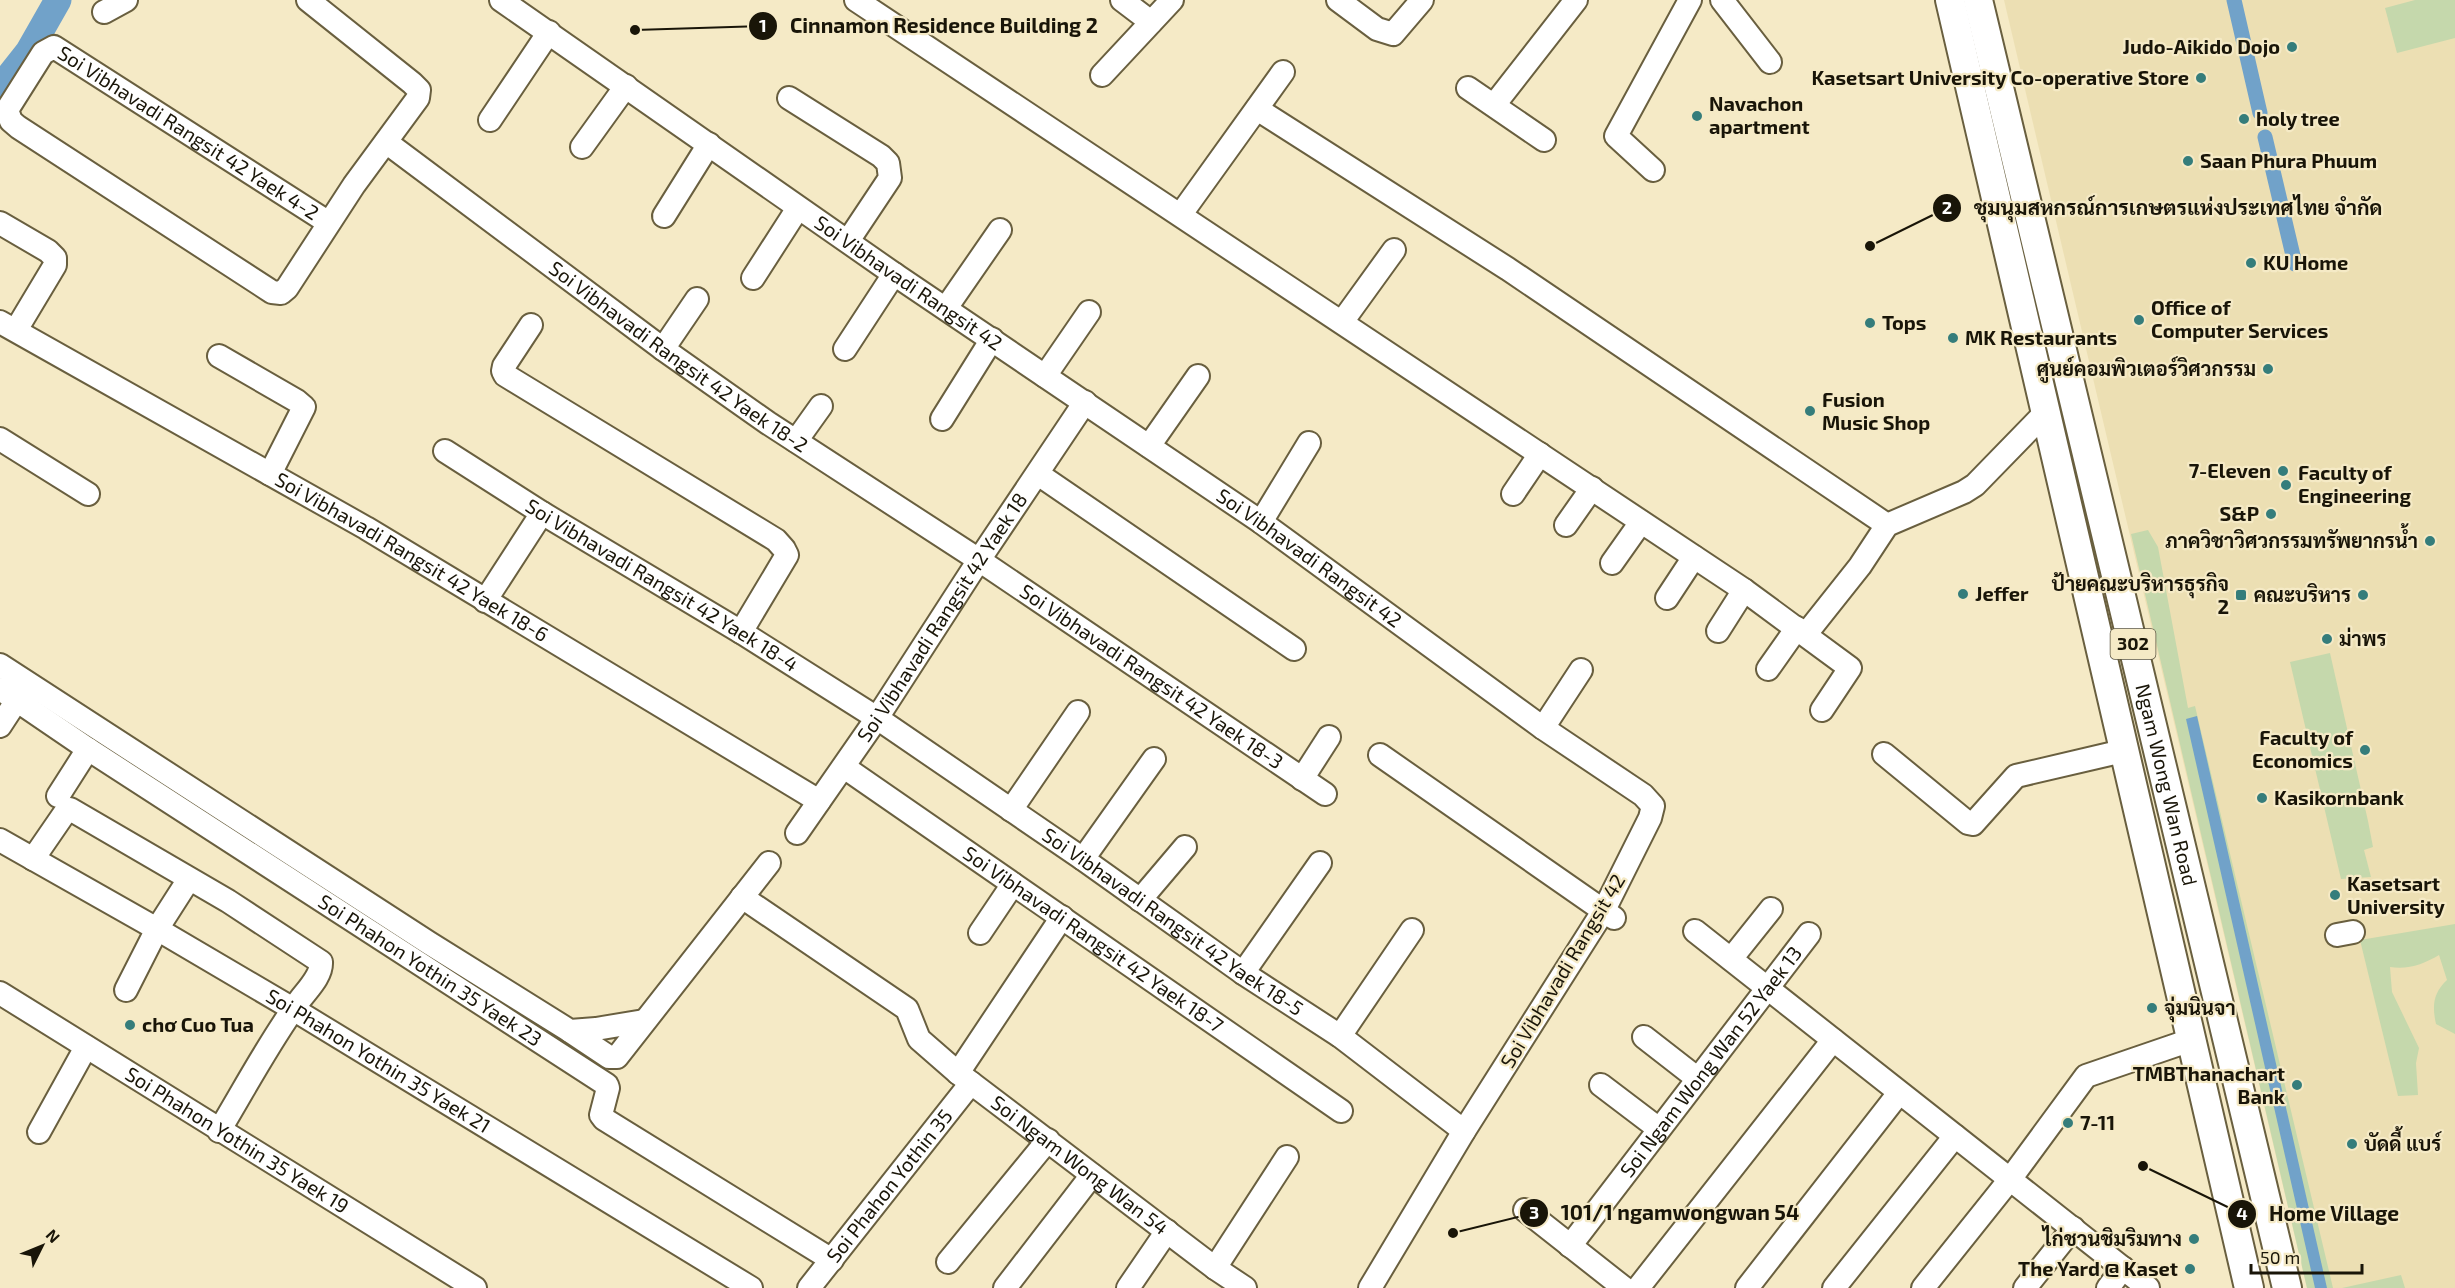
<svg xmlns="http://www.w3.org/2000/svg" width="2455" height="1288" font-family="'Exo 2',Sarabun,sans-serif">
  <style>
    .built { fill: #ecdfb3 }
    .green { fill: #c5d8ac }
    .water { fill: #71a2c9 }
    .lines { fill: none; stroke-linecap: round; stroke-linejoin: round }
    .canal { stroke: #71a2c9; stroke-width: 15 }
    .river { stroke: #71a2c9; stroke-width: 27 }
    .minor-casing { stroke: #695f3f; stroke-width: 26 }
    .major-casing { stroke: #695f3f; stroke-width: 32 }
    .minor { stroke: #fff; stroke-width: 22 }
    .major { stroke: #fff; stroke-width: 28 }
    .poi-dot { fill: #357d7b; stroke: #f5eac6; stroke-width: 2 }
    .labels { text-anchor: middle; stroke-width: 4.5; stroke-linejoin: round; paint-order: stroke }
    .shield { fill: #f5eac6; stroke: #5b5541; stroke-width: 1.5 }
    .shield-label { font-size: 18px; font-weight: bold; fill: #191508 }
    .poi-label { font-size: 20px; font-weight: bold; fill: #191508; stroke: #f5eac6; text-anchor: start }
    .street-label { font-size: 20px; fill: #191508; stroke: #f5eac6 }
    .leader { fill: none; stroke: #191508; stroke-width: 2 }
    .callout-dot { fill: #191508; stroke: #f5eac6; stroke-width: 2 }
    .mark-label { font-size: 18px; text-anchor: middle; font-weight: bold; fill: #fff }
    .callout-label { font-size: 21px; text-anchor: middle; font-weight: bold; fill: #191508; stroke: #f5eac6; stroke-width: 4.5; stroke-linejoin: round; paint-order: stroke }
  </style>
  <rect width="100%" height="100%" fill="#f5eac6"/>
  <polygon class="built" points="2004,0 2455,0 2455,1288 2307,1288"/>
  <g class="green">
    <polygon points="2415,0 2455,0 2455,38 2397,53 2385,8"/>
    <polygon points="2148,530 2158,547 2188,708 2195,706 2333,1288 2307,1288 2131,534"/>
    <polygon points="2330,653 2368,821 2373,847 2364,850 2371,877 2341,879 2290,662"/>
    <path d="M2455 924V1034L2436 1024C2432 1006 2433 993 2447 980L2439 955C2424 964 2408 970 2390 967L2392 992 2419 1048 2416 1063 2418 1095 2398 1096 2360 940Z"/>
    <polygon points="2401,1275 2405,1288 2342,1288"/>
  </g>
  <polygon class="water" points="2197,716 2327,1288 2315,1288 2186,719"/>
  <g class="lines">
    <g class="canal">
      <polyline points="2234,0 2260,113"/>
      <polyline points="2265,137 2295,264"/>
    </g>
    <polyline class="river" points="0,88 29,51 58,0"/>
    <g class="minor-casing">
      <g id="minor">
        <path id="s1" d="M308 0 412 83 419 90 418 98 354 185 287 288 281 293 272 292 18 127 11 121 7 110 43 53 54 47 329 223"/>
        <path id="s2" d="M501 0 894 274 1261 522 1543 728 1643 795 1653 806 1650 818 1604 910 1464 1131 1370 1288"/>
        <polyline points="856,0 1744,590 1850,668 1822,710"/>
        <polyline points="1122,0 1151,22"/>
        <polyline points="1338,0 1377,29 1393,34 1422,0"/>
        <polyline points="1722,0 1770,62"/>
        <polyline points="104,12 126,0"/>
        <polyline points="1102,75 1172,0"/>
        <polyline points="1468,88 1544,140"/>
        <polyline points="789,98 881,156 888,163 890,178 848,241"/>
        <polyline points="1494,105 1576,0"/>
        <polyline points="1257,109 1508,269 1887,525"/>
        <polyline points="490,120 549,32"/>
        <path id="s3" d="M386 142 663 349 768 423 979 560 1325 794"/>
        <polyline points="582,147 626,86"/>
        <polyline points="1653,170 1616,136 1690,0"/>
        <polyline points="1181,214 1283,72"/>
        <polyline points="664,216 709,144"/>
        <polyline points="0,223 48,251 55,258 55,265 16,330"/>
        <polyline points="753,278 798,208"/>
        <polyline points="946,308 1000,230"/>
        <path id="s4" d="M0 322 366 528 819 801"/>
        <polyline points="1342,322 1394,250"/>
        <polyline points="531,325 504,366 503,371 505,375 776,540 784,549 787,555 741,632"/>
        <polyline points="663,349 697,299"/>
        <polyline points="845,349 894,274"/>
        <polyline points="219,356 297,401 304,407 270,474"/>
        <polyline points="1045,376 1089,312"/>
        <polyline points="942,419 992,339"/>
        <polyline points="0,439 88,494"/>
        <polyline points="796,441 821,406"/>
        <polyline points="1149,446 1198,376"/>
        <path id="s5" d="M445 451 542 513 741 632 877 718 1083 859 1243 973 1340 1036 1464 1131"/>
        <polyline points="1038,474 1294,649"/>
        <polyline points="1513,494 1540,454"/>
        <polyline points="1261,522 1309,443"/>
        <polyline points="1566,525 1592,488"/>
        <polyline points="1612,563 1641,522"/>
        <polyline points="1667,598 1694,557"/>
        <polyline points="485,601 542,513"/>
        <polyline points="1718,631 1744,590"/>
        <polyline points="1806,634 1860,566 1887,525 1964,492 1975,485 2047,411"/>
        <polyline points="0,665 429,943 570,1031 596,1029 644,1021"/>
        <polyline points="1768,669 1797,628"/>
        <path id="s6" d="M0 689 88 749 607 1085 608 1088 601 1115 604 1119 832 1260"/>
        <polyline points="0,726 17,700"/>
        <polyline points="1543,728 1581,670"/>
        <polyline points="1884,754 1968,823 1973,824 2016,776 2123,751"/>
        <polyline points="1380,755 1614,918"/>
        <path id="s7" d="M844 767 1341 1111"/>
        <polyline points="1302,779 1329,737"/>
        <polyline points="58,796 88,749"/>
        <polyline points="1011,810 1078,712"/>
        <path id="s8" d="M797 833 877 718 979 560 1085 402"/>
        <path id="s9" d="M0 840 157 929 293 1009 751 1288"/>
        <path d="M33 859 66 811 70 809 228 901 321 962C322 976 307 990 299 1001 269 1042 245 1088 219 1131"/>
        <polyline points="1083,859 1154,759"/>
        <path id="s10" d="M742 897 907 1009 919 1039 958 1073 1215 1268 1245 1288"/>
        <polyline points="1140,900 1185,847"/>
        <polyline points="1695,931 2148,1288"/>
        <polyline points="980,933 1013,884"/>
        <polyline points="2337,935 2353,932"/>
        <polyline points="1731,959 1771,909"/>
        <polyline points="1243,973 1320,863"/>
        <polyline points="126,990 157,929 189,879"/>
        <path id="s11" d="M0 993 475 1288"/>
        <polyline points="570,1031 609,1057 617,1057 769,863"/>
        <polyline points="1340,1036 1412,930"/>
        <polyline points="1644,1037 1698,1079"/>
        <polyline points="958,1073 1062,917"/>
        <polyline points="1601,1085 1659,1129"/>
        <polyline points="39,1132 86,1047"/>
        <polyline points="1525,1210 1624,1288"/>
        <path id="s12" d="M1570 1246 1809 934"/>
        <polyline points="948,1262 1048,1140"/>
        <polyline points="1215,1268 1287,1157"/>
        <path id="s13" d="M809 1288 971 1083"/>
        <polyline points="1005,1288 1092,1175"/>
        <polyline points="1128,1288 1167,1231"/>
        <polyline points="1638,1288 1833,1040"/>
        <polyline points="1747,1288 1899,1093"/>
        <polyline points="1834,1288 1955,1136"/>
        <polyline points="1923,1288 2011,1178 2086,1076 2191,1040"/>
        <polyline points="2025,1288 2073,1228"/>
        <polyline points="2108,1288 2123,1268"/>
      </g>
    </g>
    <g class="major-casing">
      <g id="major">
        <polyline points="1950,0 2249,1288"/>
        <path id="s14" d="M1978 0 2287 1288"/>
      </g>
    </g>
    <use href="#minor" class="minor"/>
    <use href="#major" class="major"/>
  </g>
  <g class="poi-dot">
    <circle cx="2292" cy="47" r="6"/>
    <circle cx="2201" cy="78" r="6"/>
    <circle cx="1697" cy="116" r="6"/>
    <circle cx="2244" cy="119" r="6"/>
    <circle cx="2188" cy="161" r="6"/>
    <circle cx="2251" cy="263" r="6"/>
    <circle cx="2139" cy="320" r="6"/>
    <circle cx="1870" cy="323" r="6"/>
    <circle cx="1953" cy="338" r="6"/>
    <circle cx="2268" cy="369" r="6"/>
    <circle cx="1810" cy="411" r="6"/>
    <circle cx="2283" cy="471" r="6"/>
    <circle cx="2286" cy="485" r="6"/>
    <circle cx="2271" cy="514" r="6"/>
    <circle cx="2430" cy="541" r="6"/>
    <circle cx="1963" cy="594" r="6"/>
    <rect x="2235" y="589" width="12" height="12" rx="3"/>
    <circle cx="2363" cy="595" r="6"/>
    <circle cx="2327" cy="639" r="6"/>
    <circle cx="2365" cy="750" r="6"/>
    <circle cx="2262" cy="798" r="6"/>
    <circle cx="2335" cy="895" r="6"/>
    <circle cx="2152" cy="1008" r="6"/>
    <circle cx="130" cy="1025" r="6"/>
    <circle cx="2297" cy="1085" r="6"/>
    <circle cx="2068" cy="1123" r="6"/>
    <circle cx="2352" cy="1144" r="6"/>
    <circle cx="2194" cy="1239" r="6"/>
    <circle cx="2190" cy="1269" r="6"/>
  </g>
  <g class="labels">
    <rect class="shield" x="2110.5" y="629" width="45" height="30" rx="4.5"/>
    <g class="shield-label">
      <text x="2133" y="650">302</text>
    </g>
    <g class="poi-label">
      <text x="2280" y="54" text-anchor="end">Judo-Aikido Dojo</text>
      <text x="2189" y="85" text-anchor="end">Kasetsart University Co-operative Store</text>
      <text x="1709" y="111">Navachon<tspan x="1709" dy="23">apartment</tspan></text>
      <text x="2256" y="126">holy tree</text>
      <text x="2200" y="168">Saan Phura Phuum</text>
      <text x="2263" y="270">KU Home</text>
      <text x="2151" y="315">Office of<tspan x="2151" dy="23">Computer Services</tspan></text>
      <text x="1882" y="330">Tops</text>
      <text x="1965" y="345">MK Restaurants</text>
      <text x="2256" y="376" text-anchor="end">ศูนย์คอมพิวเตอร์วิศวกรรม</text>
      <text x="1822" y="407">Fusion<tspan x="1822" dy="23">Music Shop</tspan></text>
      <text x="2271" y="478" text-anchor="end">7-Eleven</text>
      <text x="2298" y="480">Faculty of<tspan x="2298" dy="23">Engineering</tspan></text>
      <text x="2259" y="521" text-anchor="end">S&amp;P</text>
      <text x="2418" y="548" text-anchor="end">ภาควิชาวิศวกรรมทรัพยากรน้ำ</text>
      <text x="2229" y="591" text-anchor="end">ป้ายคณะบริหารธุรกิจ<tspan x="2229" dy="23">2</tspan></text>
      <text x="1975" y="601">Jeffer</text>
      <text x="2351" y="602" text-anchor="end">คณะบริหาร</text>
      <text x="2339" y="646">ม่าพร</text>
      <text x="2353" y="745" text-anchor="end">Faculty of<tspan x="2353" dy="23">Economics</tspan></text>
      <text x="2274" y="805">Kasikornbank</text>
      <text x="2347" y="891">Kasetsart<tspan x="2347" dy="23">University</tspan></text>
      <text x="2164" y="1015">จุ่มนินจา</text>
      <text x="142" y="1032">chơ Cuo Tua</text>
      <text x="2285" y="1081" text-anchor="end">TMBThanachart<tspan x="2285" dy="23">Bank</tspan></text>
      <text x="2080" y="1130">7-11</text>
      <text x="2364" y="1151">บัดดี้ แบร์</text>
      <text x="2182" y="1246" text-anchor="end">ไก่ชวนชิมริมทาง</text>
      <text x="2178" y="1276" text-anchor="end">The Yard @ Kaset</text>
    </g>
    <g class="street-label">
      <text dy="7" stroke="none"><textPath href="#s1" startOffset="962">Soi Vibhavadi Rangsit 42 Yaek 4-2</textPath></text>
      <text dy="7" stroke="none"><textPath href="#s2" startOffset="496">Soi Vibhavadi Rangsit 42</textPath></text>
      <text dy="7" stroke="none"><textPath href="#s3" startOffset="363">Soi Vibhavadi Rangsit 42 Yaek 18-2</textPath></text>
      <text dy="7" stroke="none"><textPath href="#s4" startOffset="474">Soi Vibhavadi Rangsit 42 Yaek 18-6</textPath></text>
      <text dy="7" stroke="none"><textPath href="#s2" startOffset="982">Soi Vibhavadi Rangsit 42</textPath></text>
      <text dy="7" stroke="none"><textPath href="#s5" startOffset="255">Soi Vibhavadi Rangsit 42 Yaek 18-4</textPath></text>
      <text dy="7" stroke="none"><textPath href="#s8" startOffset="260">Soi Vibhavadi Rangsit 42 Yaek 18</textPath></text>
      <text dy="7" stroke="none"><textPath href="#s3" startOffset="934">Soi Vibhavadi Rangsit 42 Yaek 18-3</textPath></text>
      <text dy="7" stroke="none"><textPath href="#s14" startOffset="807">Ngam Wong Wan Road</textPath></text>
      <text dy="7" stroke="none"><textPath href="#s5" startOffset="867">Soi Vibhavadi Rangsit 42 Yaek 18-5</textPath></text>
      <text dy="7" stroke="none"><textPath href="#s7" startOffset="303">Soi Vibhavadi Rangsit 42 Yaek 18-7</textPath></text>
      <text dy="7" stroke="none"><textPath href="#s6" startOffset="514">Soi Phahon Yothin 35 Yaek 23</textPath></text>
      <text transform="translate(1563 971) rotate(-59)" y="7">Soi Vibhavadi Rangsit 42</text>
      <text dy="7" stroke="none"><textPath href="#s9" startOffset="438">Soi Phahon Yothin 35 Yaek 21</textPath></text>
      <text dy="7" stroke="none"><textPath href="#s12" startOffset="232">Soi Ngam Wong Wan 52 Yaek 13</textPath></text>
      <text dy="7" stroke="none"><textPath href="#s11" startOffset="279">Soi Phahon Yothin 35 Yaek 19</textPath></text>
      <text dy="7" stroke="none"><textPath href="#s10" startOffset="436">Soi Ngam Wong Wan 54</textPath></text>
      <text dy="7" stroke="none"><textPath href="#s13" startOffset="130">Soi Phahon Yothin 35</textPath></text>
    </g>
  </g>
  <path class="leader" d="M635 30L763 26M1870 246L1947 208M1453 1233L1534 1213M2143 1166L2242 1214"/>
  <g class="callout-dot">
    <circle cx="635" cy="30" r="6"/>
    <circle cx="1870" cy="246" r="6"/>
    <circle cx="1453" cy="1233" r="6"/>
    <circle cx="2143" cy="1166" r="6"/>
    <circle cx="763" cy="26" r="15"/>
    <circle cx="1947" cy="208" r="15"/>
    <circle cx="1534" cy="1213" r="15"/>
    <circle cx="2242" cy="1214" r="15"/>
  </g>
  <g class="mark-label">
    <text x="763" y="32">1</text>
    <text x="1947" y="214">2</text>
    <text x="1534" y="1219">3</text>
    <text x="2242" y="1220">4</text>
  </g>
  <g class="callout-label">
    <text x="944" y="33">Cinnamon Residence Building 2</text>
    <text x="2178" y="215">ชุมนุมสหกรณ์การเกษตรแห่งประเทศไทย จำกัด</text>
    <text x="1680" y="1220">101/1 ngamwongwan 54</text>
    <text x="2334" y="1221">Home Village</text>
  </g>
  <g transform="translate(42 1246) rotate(47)" stroke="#f5eac6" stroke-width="4.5" paint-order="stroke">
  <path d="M0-4.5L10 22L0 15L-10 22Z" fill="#191508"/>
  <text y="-9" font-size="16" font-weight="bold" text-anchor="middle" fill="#191508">N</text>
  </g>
  <path d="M2251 1264v9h111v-9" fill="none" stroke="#191508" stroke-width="3"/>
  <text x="2260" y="1264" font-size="18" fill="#191508" stroke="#f5eac6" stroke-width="4.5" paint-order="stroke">50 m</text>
</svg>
